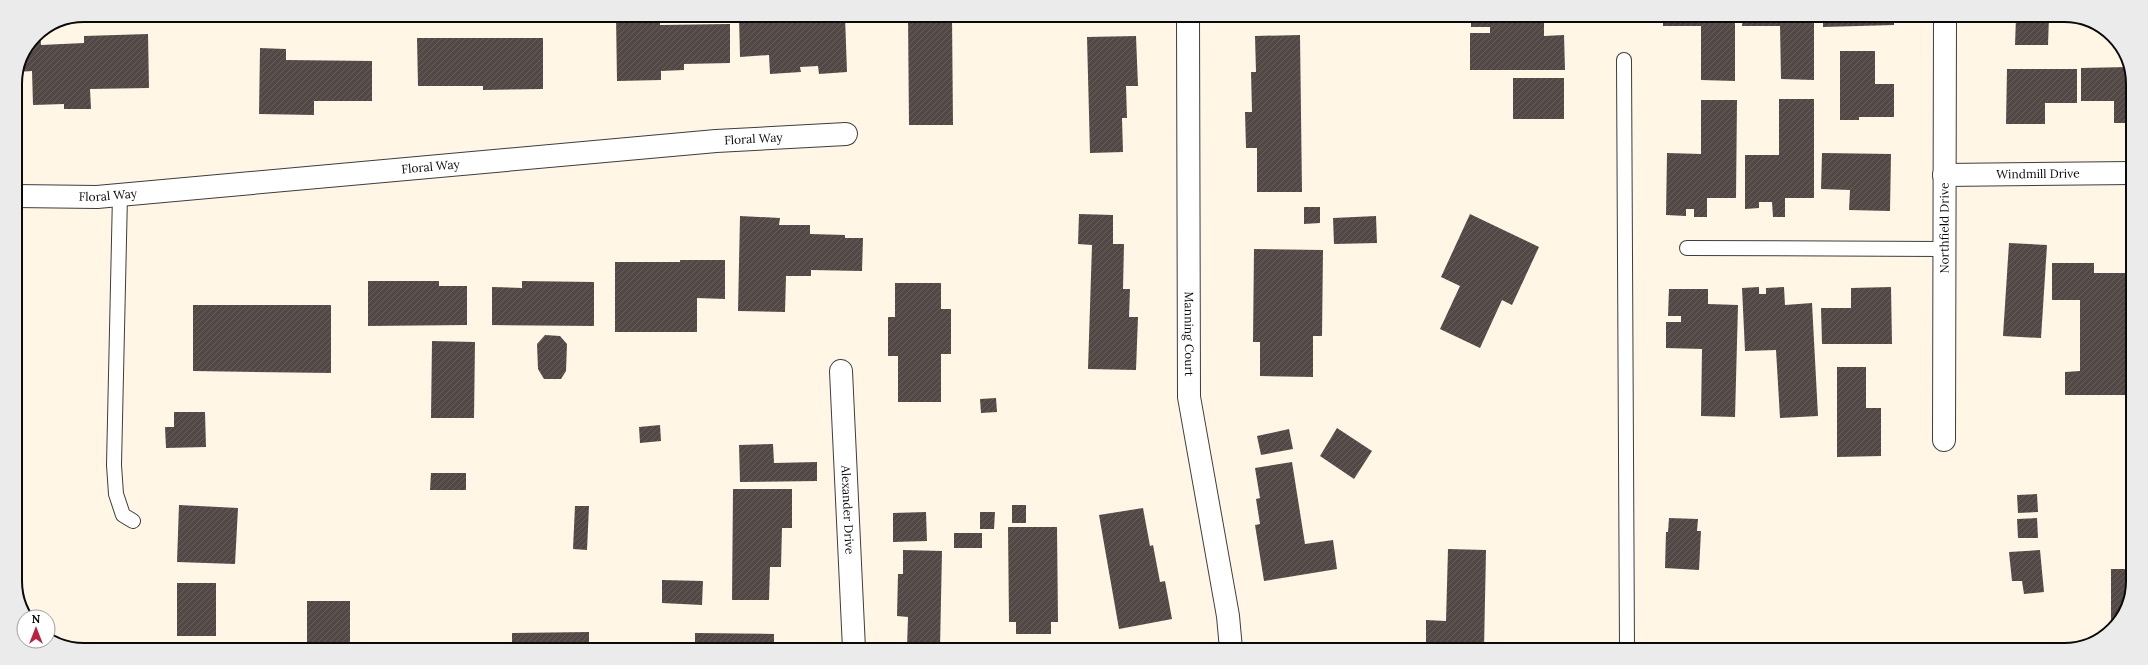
<svg xmlns="http://www.w3.org/2000/svg" width="2148" height="665" font-family="Lora,serif">
  <style>
    .building { fill: url(#building-hatch) }
    .lines { fill: none; stroke-linecap: round; stroke-linejoin: round }
    .lane-casing { stroke: #3d3d3d; stroke-width: 16 }
    .street-casing { stroke: #3d3d3d; stroke-width: 24 }
    .lane { stroke: #fff; stroke-width: 14 }
    .street { stroke: #fff; stroke-width: 22 }
    .labels { text-anchor: middle; stroke-width: 4; stroke-linejoin: round; paint-order: stroke }
    .street-label { font-size: 12px; fill: #0a0a0a; stroke: #fff }
    .rim { fill: none; stroke: #0a0a0a; stroke-width: 2 }
  </style>
  <defs>
    <pattern id="building-hatch" width="6" height="6" patternUnits="userSpaceOnUse"><rect width="6" height="6" fill="#524946"/><path d="M-1 1l2-2M0 6l6-6M5 7l2-2" fill="none" stroke="#665f5c"/></pattern>
  </defs>
  <rect width="100%" height="100%" fill="#fff6e6"/>
  <g class="building">
    <polygon points="616,16 660,16 660,25 730,24 730,63 684,64 684,70 661,71 661,80 617,81"/>
    <polygon points="845,16 847,72 819,74 818,66 800,67 801,72 770,74 769,55 740,57 739,17"/>
    <polygon points="908,16 952,16 953,125 909,125"/>
    <polygon points="1471,17 1555,17 1555,19 1544,19 1544,36 1564,35 1565,70 1470,70 1470,33 1490,33 1490,27 1471,27"/>
    <polygon points="1663,17 1735,17 1735,81 1701,80 1701,26 1663,26"/>
    <polygon points="1743,17 1814,17 1814,80 1781,79 1780,26 1742,26"/>
    <polygon points="1823,17 1894,17 1894,25 1823,27"/>
    <polygon points="2016,17 2049,17 2048,45 2015,45"/>
    <polygon points="2084,19 2095,26 2085,26"/>
    <polygon points="40,32 41,45 84,43 84,36 148,34 149,88 90,89 91,109 64,109 64,104 33,105 32,71 17,72 20,57 35,35"/>
    <polygon points="1300,35 1302,192 1257,192 1257,148 1246,148 1245,112 1252,112 1251,72 1256,72 1255,36"/>
    <polygon points="1136,36 1138,86 1126,86 1127,118 1122,118 1123,152 1090,153 1087,37"/>
    <polygon points="417,38 543,38 543,89 483,90 483,86 418,86"/>
    <polygon points="260,48 286,49 286,60 372,61 372,101 314,101 314,115 259,114"/>
    <polygon points="1840,51 1875,51 1875,84 1894,84 1894,117 1859,117 1859,120 1840,120"/>
    <polygon points="2128,67 2133,79 2133,123 2114,123 2114,101 2081,101 2081,68"/>
    <polygon points="2007,69 2077,69 2077,103 2045,103 2045,124 2006,124"/>
    <rect x="1513" y="78" width="51" height="41"/>
    <polygon points="1779,99 1814,99 1814,198 1785,198 1785,217 1773,217 1772,202 1759,202 1759,208 1745,209 1745,155 1779,155"/>
    <polygon points="1701,100 1737,100 1736,198 1707,198 1707,217 1694,217 1694,209 1686,209 1686,216 1666,215 1667,153 1701,154"/>
    <polygon points="1822,153 1891,154 1890,211 1849,210 1850,190 1821,189"/>
    <polygon points="1304,207 1320,207 1320,223 1304,224"/>
    <polygon points="1079,214 1113,215 1113,244 1124,244 1123,289 1130,289 1129,317 1138,317 1136,370 1088,369 1092,245 1078,244"/>
    <polygon points="1470,214 1539,247 1512,305 1502,300 1480,348 1440,329 1460,286 1441,277"/>
    <polygon points="740,216 780,218 779,225 810,225 810,234 845,235 845,238 863,238 862,271 811,270 811,276 786,276 785,312 738,311"/>
    <polygon points="1376,216 1377,243 1334,244 1333,218"/>
    <polygon points="2009,243 2047,245 2041,338 2003,336"/>
    <polygon points="1254,249 1323,250 1322,336 1313,336 1313,377 1260,376 1260,342 1253,342"/>
    <polygon points="680,260 725,260 725,299 697,298 697,332 615,332 615,262 680,262"/>
    <polygon points="2052,263 2094,263 2094,273 2132,273 2130,395 2065,395 2065,372 2080,371 2080,300 2052,300"/>
    <polygon points="368,281 439,281 439,286 467,286 467,325 368,326"/>
    <polygon points="522,281 594,282 594,326 492,325 492,287 522,288"/>
    <polygon points="895,283 941,283 941,309 951,309 951,354 941,354 941,402 898,402 898,356 888,356 888,317 895,317"/>
    <polygon points="1759,287 1759,294 1766,294 1766,288 1784,287 1785,305 1812,303 1818,416 1780,418 1776,350 1745,351 1742,288"/>
    <polygon points="1891,287 1892,344 1822,344 1821,308 1851,308 1851,288"/>
    <polygon points="1669,289 1708,289 1708,304 1738,305 1735,417 1701,416 1702,349 1666,348 1666,322 1681,322 1681,316 1668,316"/>
    <polygon points="193,305 331,305 331,373 193,371"/>
    <polygon points="545,335 560,336 567,344 566,371 561,379 544,379 538,369 537,344"/>
    <polygon points="432,341 475,342 474,418 431,418"/>
    <polygon points="1837,367 1866,367 1866,408 1881,408 1881,456 1837,457"/>
    <polygon points="996,398 997,412 981,413 980,399"/>
    <polygon points="174,412 205,412 206,447 166,448 165,427 174,427"/>
    <polygon points="660,425 661,441 640,443 639,427"/>
    <polygon points="1337,428 1372,451 1354,479 1320,456"/>
    <polygon points="1289,429 1293,449 1261,455 1257,436"/>
    <polygon points="773,444 774,463 817,462 817,481 740,482 739,445"/>
    <polygon points="1292,462 1305,544 1333,540 1337,569 1264,581 1255,525 1260,524 1256,499 1260,498 1255,468"/>
    <polygon points="431,473 466,473 466,490 430,490"/>
    <polygon points="733,489 792,489 792,528 782,528 781,567 770,567 769,600 732,600"/>
    <polygon points="2037,494 2038,512 2018,513 2017,495"/>
    <polygon points="179,505 238,508 235,564 177,562"/>
    <rect x="1012" y="505" width="14" height="18"/>
    <polygon points="575,506 589,506 587,550 573,549"/>
    <polygon points="1143,508 1150,546 1153,545 1160,582 1165,581 1172,619 1119,629 1099,515"/>
    <polygon points="926,512 927,541 893,542 893,513"/>
    <polygon points="980,512 995,512 994,529 980,529"/>
    <polygon points="1669,518 1698,519 1697,531 1701,531 1699,570 1665,568 1666,532 1668,532"/>
    <polygon points="2037,518 2038,538 2018,538 2017,519"/>
    <polygon points="1008,527 1057,527 1058,622 1051,622 1051,634 1016,634 1016,622 1009,622"/>
    <rect x="954" y="533" width="28" height="15"/>
    <polygon points="1448,549 1486,550 1484,649 1448,649 1448,643 1426,642 1426,620 1446,621"/>
    <polygon points="903,550 942,551 940,648 907,647 908,617 897,616 898,574 903,574"/>
    <polygon points="2040,550 2044,592 2024,594 2022,581 2012,581 2009,552"/>
    <polygon points="2111,569 2131,569 2131,599 2111,628"/>
    <polygon points="662,580 703,581 702,605 662,603"/>
    <rect x="177" y="583" width="39" height="53"/>
    <rect x="307" y="601" width="43" height="47"/>
    <polygon points="589,632 589,648 512,648 512,633"/>
    <polygon points="695,633 774,634 774,648 695,648"/>
    <rect x="623" y="645" width="57" height="3"/>
  </g>
  <g class="lines">
    <g class="lane-casing">
      <g id="lane">
        <polyline points="1624,60 1627,649"/>
        <polyline points="120,195 114,465 116,494 123,515 133,521"/>
        <polyline points="1687,248 1943,249"/>
      </g>
    </g>
    <g class="street-casing">
      <g id="street">
        <path id="s1" d="M1188 16 1189 397 1228 616 1231 649"/>
        <path id="s2" d="M1944 175 2132 173"/>
        <path id="s3" d="M15 196 97 197 716 141 846 134"/>
        <path id="s4" d="M841 371 854 649"/>
        <path id="s5" d="M1944 440 1945 17"/>
      </g>
    </g>
    <use href="#lane" class="lane"/>
    <use href="#street" class="street"/>
  </g>
  <g class="labels">
    <g class="street-label">
      <text dy="4" stroke="none"><textPath href="#s3" startOffset="741">Floral Way</textPath></text>
      <text dy="4" stroke="none"><textPath href="#s3" startOffset="417">Floral Way</textPath></text>
      <text dy="4" stroke="none"><textPath href="#s2" startOffset="94">Windmill Drive</textPath></text>
      <text dy="4" stroke="none"><textPath href="#s3" startOffset="93">Floral Way</textPath></text>
      <text dy="4" stroke="none"><textPath href="#s5" startOffset="212">Northfield Drive</textPath></text>
      <text dy="4" stroke="none"><textPath href="#s1" startOffset="318">Manning Court</textPath></text>
      <text dy="4" stroke="none"><textPath href="#s4" startOffset="139">Alexander Drive</textPath></text>
    </g>
  </g>
  <path d="M0 0H2148V665H0ZM84 22H2064A62 62 0 0 1 2126 84V581A62 62 0 0 1 2064 643H84A62 62 0 0 1 22 581V84A62 62 0 0 1 84 22Z" fill="#ebebeb" fill-rule="evenodd"/>
  <path class="rim" d="M84 22H2064A62 62 0 0 1 2126 84V581A62 62 0 0 1 2064 643H84A62 62 0 0 1 22 581V84A62 62 0 0 1 84 22Z"/>
  <g transform="translate(36 629)"><circle r="19" fill="#ffffff" stroke="#9d9d9d"/>
  <path d="M0-3L7 15L0 10L-7 15Z" fill="#ba2240"/>
  <text y="-6" font-size="11" font-weight="bold" text-anchor="middle" fill="#0a0a0a">N</text>
  </g>
</svg>
